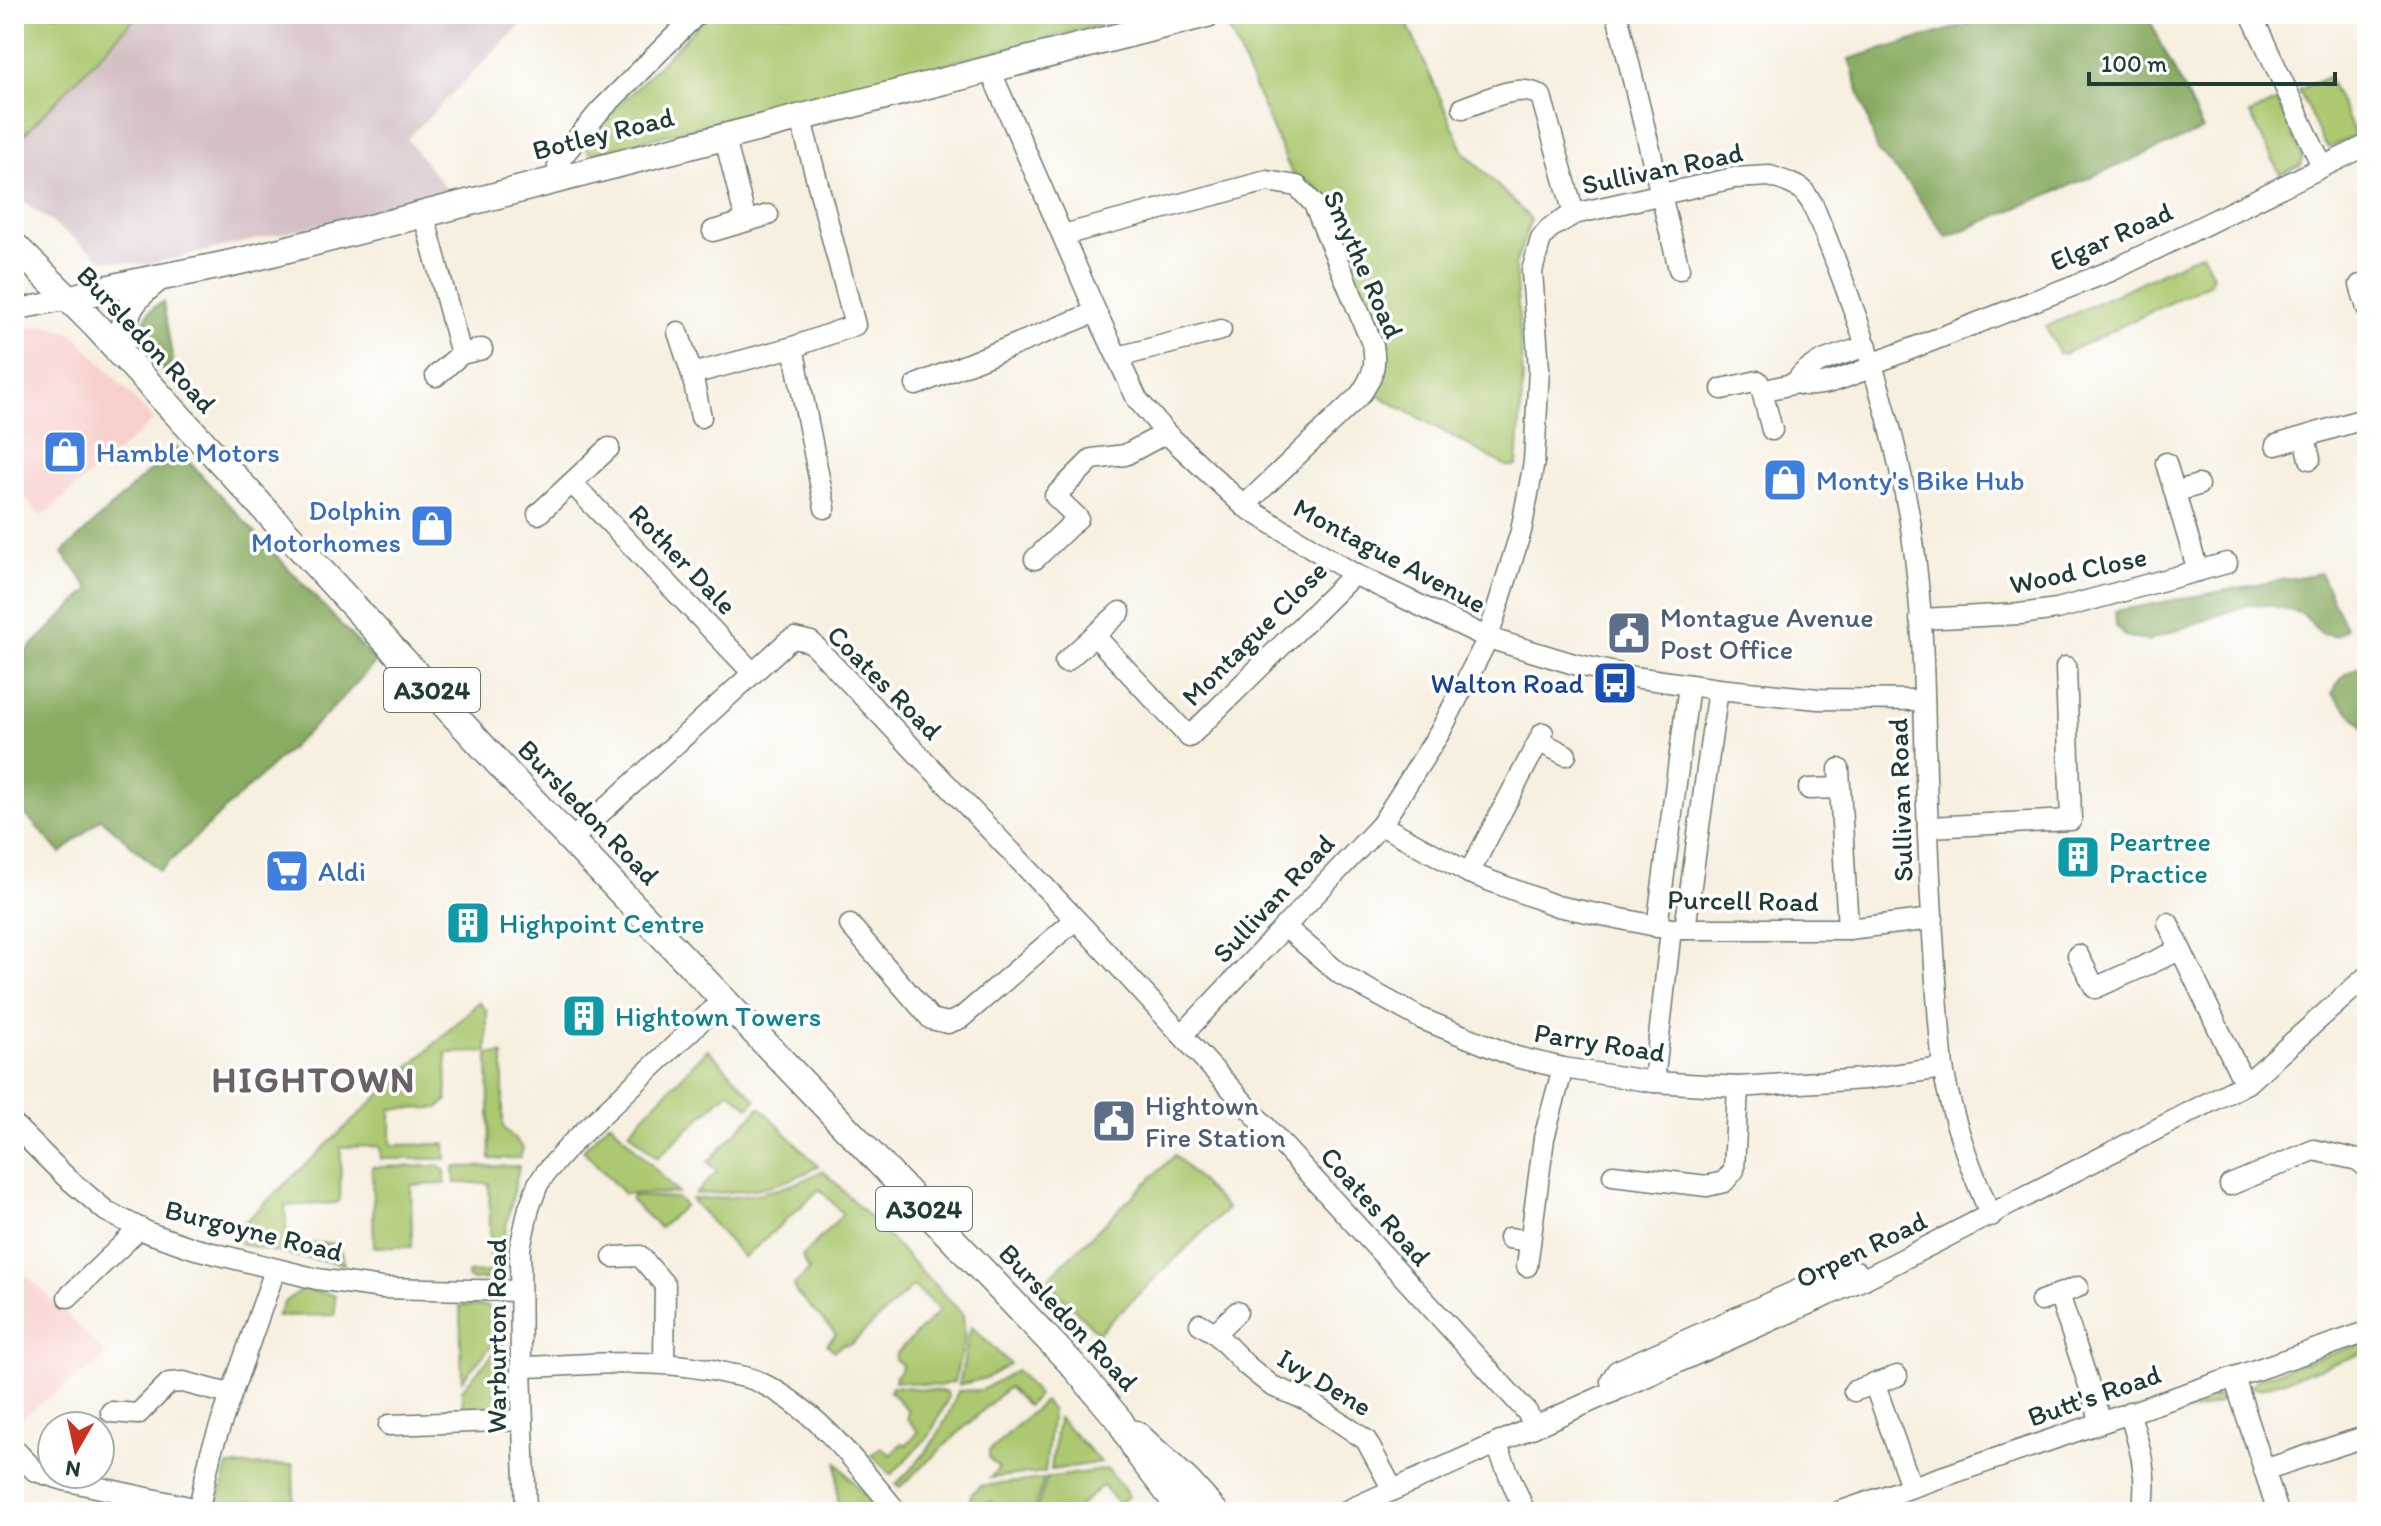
<svg xmlns="http://www.w3.org/2000/svg" width="2381" height="1526" font-family="Itim,sans-serif">
  <style>
    .built { fill: #f7d0cc }
    .industrial { fill: #d2bec3 }
    .green { fill: #acc86f; stroke: #668252; stroke-width: 2 }
    .forest { fill: #89ac62; stroke: #54744b; stroke-width: 2 }
    .lines { fill: none; stroke-linecap: round; stroke-linejoin: round }
    .minor-casing { stroke: #6b7b70; stroke-width: 23 }
    .major-casing { stroke: #6b7b70; stroke-width: 29 }
    .minor { stroke: #fff; stroke-width: 20 }
    .major { stroke: #fff; stroke-width: 26 }
    .labels { text-anchor: middle; stroke-width: 7; stroke-linejoin: round; paint-order: stroke }
    .shield { fill: #fff; stroke: #627771; stroke-width: 2 }
    .shield-label { font-size: 26px; font-weight: bold; fill: #1f3d34 }
    .street-label { font-size: 28px; fill: #1f3d34; stroke: #fff }
    .shop-label { font-size: 28px; fill: #366cbe; stroke: #fff; text-anchor: start }
    .service-label { font-size: 28px; fill: #4e5e75; stroke: #fff; text-anchor: start }
    .transit-label { font-size: 28px; fill: #164399; stroke: #fff; text-anchor: end }
    .culture-label { font-size: 28px; fill: #0d838f; stroke: #fff; text-anchor: start }
    .district-label { font-size: 36px; font-weight: bold; letter-spacing: 2px; fill: #6c6266; stroke: #fff }
  </style>
  <rect width="100%" height="100%" fill="#fff"/>
  <filter id="ink" filterUnits="userSpaceOnUse"><feTurbulence type="fractalNoise" baseFrequency=".0125" numOctaves="2"/><feDisplacementMap in="SourceGraphic" scale="16" xChannelSelector="R" yChannelSelector="G"/><feConvolveMatrix kernelMatrix="1 2 1 2 8 2 1 2 1" color-interpolation-filters="sRGB"/></filter>
  <filter id="wash" filterUnits="userSpaceOnUse"><feTurbulence type="fractalNoise" baseFrequency=".006" numOctaves="4" result="noise"/><feDisplacementMap in="SourceGraphic" scale="32" xChannelSelector="R" yChannelSelector="G"/><feGaussianBlur stdDeviation="1.8" result="paint"/><feColorMatrix in="noise" values="0 0 0 0 0 0 0 0 0 0 0 0 0 0 0 0 0 1.4 0 .05"/><feComposite in="paint" operator="in"/></filter>
  <g filter="url(#wash)">
    <rect width="100%" height="100%" fill="#f7efdf"/>
    <g class="built">
      <polygon points="41,325 74,334 154,420 41,517 14,484 14,332"/>
      <polygon points="15,1264 107,1355 14,1424 14,1265"/>
    </g>
    <polygon class="industrial" points="139,14 532,14 407,139 450,194 146,265 102,259 14,195 14,145"/>
    <g class="green">
      <polygon points="14,14 139,14 14,145"/>
      <polygon points="709,14 1143,14 591,154 582,143"/>
      <polygon points="1227,14 1403,14 1464,152 1531,219 1515,266 1523,377 1517,466 1506,466 1372,392 1383,375 1384,352 1318,188 1292,174 1223,15"/>
      <polygon points="2328,77 2356,136 2329,148 2323,142 2299,90"/>
      <polygon points="2277,101 2303,157 2301,165 2280,174 2250,114"/>
      <polygon points="2202,253 2213,275 2210,283 2064,354 2059,353 2046,327"/>
      <polygon points="479,1002 487,1011 487,1052 446,1053 447,1100 439,1108 391,1109 391,1145 445,1144 446,1159 381,1159 380,1146 341,1147 340,1200 336,1203 285,1206 287,1241 294,1244 338,1243 344,1264 289,1255 239,1243 235,1231"/>
      <polygon points="708,1049 756,1100 749,1107 729,1091 657,1158 629,1131"/>
      <polygon points="488,1054 503,1054 503,1127 523,1148 520,1158 490,1159"/>
      <path d="M760 1107 818 1166C782 1189 737 1193 695 1194L717 1172 708 1162Z"/>
      <polygon points="610,1122 678,1193 624,1194 583,1150"/>
      <polygon points="1175,1155 1227,1209 1098,1333 1046,1280"/>
      <polygon points="438,1166 445,1171 445,1184 411,1185 412,1247 374,1247 372,1167"/>
      <polygon points="519,1166 503,1241 499,1274 490,1279 471,1280 467,1277 468,1273 491,1272 489,1183 455,1183 454,1167"/>
      <path d="M823 1170 963 1314 965 1340 954 1382 939 1386 895 1381 896 1376 903 1366 895 1359 896 1354 940 1310 913 1286 851 1344 842 1345 834 1351 827 1344 836 1334 795 1291 794 1285 809 1270 802 1257 843 1214 820 1189 744 1258 691 1199C736 1198 784 1194 823 1170Z"/>
      <polygon points="632,1196 677,1198 685,1205 660,1228 631,1201"/>
      <polygon points="302,1289 335,1295 335,1315 277,1316 284,1303"/>
      <polygon points="460,1306 487,1306 501,1321 501,1335 462,1380"/>
      <polygon points="971,1326 1010,1364 986,1378 959,1385"/>
      <polygon points="2367,1342 2367,1352 2261,1388 2251,1387 2258,1378"/>
      <polygon points="503,1343 503,1409 463,1410 462,1389"/>
      <path d="M1016 1370 1038 1395 1027 1406 1008 1387 900 1487 896 1484C929 1453 942 1433 958 1391L982 1390Z"/>
      <polygon points="892,1386 942,1391 947,1392 948,1398 930,1435 891,1475 872,1455 881,1447 891,1455 902,1443 906,1445 918,1432 907,1418 908,1410 890,1392"/>
      <polygon points="2215,1393 2221,1398 2220,1402 2150,1425 2148,1418 2151,1415 2211,1394 2213,1398 2216,1397"/>
      <polygon points="1044,1401 1052,1411 1045,1472 990,1478 999,1468 989,1458 989,1451"/>
      <polygon points="1058,1418 1101,1462 1051,1470"/>
      <polygon points="837,1463 879,1512 838,1512"/>
      <polygon points="293,1465 294,1499 218,1503 228,1466"/>
      <polygon points="1108,1469 1129,1496 1119,1504 1103,1485 1073,1512 1036,1512 1047,1478"/>
      <polygon points="1044,1479 1033,1512 1001,1512 991,1501 979,1512 969,1507 971,1494 980,1486"/>
    </g>
    <g class="forest">
      <polygon points="1976,14 2147,14 2203,130 1947,237 1902,176 1878,152 1849,59 1976,22"/>
      <path d="M163 302 176 380C166 372 154 365 146 355 133 336 144 310 163 302Z"/>
      <polygon points="175,447 376,662 332,709 160,871 101,818 61,853 14,802 14,663 90,589 62,553"/>
      <path d="M2320 573 2346 628C2339 638 2332 636 2321 634L2303 614 2274 606 2251 604 2147 641 2125 636 2116 626 2115 611Z"/>
      <path d="M2367 666V735L2362 725 2332 694C2339 678 2349 668 2367 666Z"/>
    </g>
  </g>
  <g filter="url(#ink)">
    <g class="lines">
      <g class="minor-casing">
        <g id="minor">
          <polyline points="1617,14 1679,269"/>
          <polyline points="2251,14 2322,166"/>
          <polyline points="990,70 1096,312 1137,399 1166,433 1244,506 1354,574 1488,638 1574,664 1634,677 1718,689 1818,699 1924,700"/>
          <path d="M1463 108C1487 100 1518 82 1541 96L1574 214"/>
          <polyline points="724,135 746,221"/>
          <polyline points="559,177 558,166 561,158 599,112 697,14"/>
          <polyline points="423,212 461,354 436,376"/>
          <polyline points="713,231 768,215"/>
          <path d="M1063 235 1267 181 1297 186 1314 204 1373 346C1377 366 1372 378 1360 395L1244 506"/>
          <polyline points="2360,285 2367,308"/>
          <polyline points="14,310 69,299"/>
          <polyline points="678,332 692,374 701,417"/>
          <path d="M1867 346C1846 354 1805 361 1796 383 1820 391 1849 375 1873 367"/>
          <polyline points="793,347 825,508"/>
          <polyline points="461,354 482,349"/>
          <polyline points="1118,357 1221,330"/>
          <polyline points="1872,364 2111,271 2367,145"/>
          <polyline points="692,374 793,347 855,325 800,116"/>
          <polyline points="916,385 1096,312"/>
          <polyline points="1722,389 1758,381 1762,391"/>
          <polyline points="1772,430 1762,391 1796,383"/>
          <polyline points="2305,437 2310,459"/>
          <polyline points="2276,445 2367,418"/>
          <polyline points="2166,463 2198,571"/>
          <polyline points="572,483 753,673"/>
          <polyline points="2175,492 2198,485"/>
          <polyline points="538,514 609,448"/>
          <polyline points="1035,559 1078,518 1055,496 1092,459 1125,455 1166,433"/>
          <polyline points="1920,619 2020,614 2057,609 2227,563"/>
          <polyline points="1095,636 1189,737 1354,574"/>
          <polyline points="1065,662 1120,612"/>
          <polyline points="1539,741 1566,755"/>
          <polyline points="1839,769 1848,929"/>
          <polyline points="1809,789 1839,788"/>
          <polyline points="1381,825 1469,873 1557,906 1671,929 1848,929 1933,919"/>
          <polyline points="1928,827 2071,820 2066,667"/>
          <polyline points="571,840 787,642 794,638 811,642 1083,927 1527,1412 1534,1427"/>
          <polyline points="1469,873 1543,733"/>
          <polyline points="2168,923 2239,1072 2247,1083"/>
          <polyline points="850,925 931,1019 948,1023 961,1018 1075,920"/>
          <polyline points="1284,926 1340,974 1422,1019 1516,1057 1563,1068 1654,1082 1738,1087 1865,1079 1943,1068"/>
          <polyline points="1657,927 1689,685"/>
          <polyline points="1685,929 1718,689"/>
          <polyline points="2078,955 2095,988 2180,950"/>
          <path d="M1182 1035 1381 825 1440 732 1488 638 1521 531 1534 462 1539 369 1532 271 1541 239 1550 228 1574 214 1734 178 1770 176 1787 182 1802 189 1812 203C1857 309 1895 420 1912 534 1924 614 1924 696 1926 776 1929 873 1934 971 1943 1068 1952 1120 1970 1167 1991 1216"/>
          <polyline points="1654,1082 1671,929"/>
          <polyline points="14,1125 66,1177 106,1211 149,1233 196,1249 317,1279 382,1288 519,1291"/>
          <polyline points="1613,1175 1707,1186 1724,1182 1734,1170 1738,1087"/>
          <polyline points="2230,1185 2314,1150 2358,1160 2367,1168"/>
          <polyline points="1509,1238 1530,1241"/>
          <polyline points="613,1257 640,1256 665,1285 664,1362"/>
          <polyline points="1527,1266 1544,1138 1563,1068"/>
          <polyline points="2059,1294 2101,1422"/>
          <polyline points="68,1297 140,1228"/>
          <polyline points="2041,1301 2078,1287"/>
          <polyline points="1200,1324 1215,1333 1246,1365 1272,1386 1307,1400 1366,1440 1393,1490"/>
          <polyline points="1215,1333 1237,1312"/>
          <path d="M521 1367C590 1365 661 1356 729 1374 739 1376 750 1377 759 1382 816 1408 858 1465 897 1512"/>
          <polyline points="2234,1377 2278,1512"/>
          <polyline points="1874,1383 1911,1486"/>
          <polyline points="1854,1391 1897,1376"/>
          <polyline points="1613,1392 1611,1381 1617,1371 1845,1269 1856,1271 1864,1279"/>
          <polyline points="111,1412 138,1414 169,1383 183,1382 229,1394"/>
          <path d="M2129 1412C2140 1446 2149 1477 2142 1512"/>
          <polyline points="389,1425 523,1420"/>
          <polyline points="1496,1444 1525,1512"/>
          <polyline points="14,1449 35,1471 64,1480 198,1509"/>
          <polyline points="2264,1470 2367,1436"/>
          <polyline points="198,1512 211,1452 275,1270"/>
          <polyline points="526,1512 521,1367 520,1248 529,1208 538,1184 547,1171 573,1142 723,1000"/>
          <polyline points="1344,1512 1864,1279 2247,1083 2367,976"/>
          <polyline points="1839,1512 2367,1332"/>
        </g>
      </g>
      <g class="major-casing">
        <g id="major">
          <polyline points="14,245 93,323 522,789 1071,1363 1120,1421 1139,1455 1183,1512"/>
          <path d="M69 299C130 280 195 273 257 257 573 174 891 96 1207 14"/>
          <path d="M120 354C124 316 125 304 156 280"/>
          <polyline points="1136,1434 1188,1482 1215,1512"/>
        </g>
      </g>
      <use href="#minor" class="minor"/>
      <use href="#major" class="major"/>
    </g>
  </g>
  <defs>
    <g id="shop-square" transform="scale(2.3)"><rect x="-9" y="-9" width="18" height="18" rx="4" fill="#3f7fe0" stroke="#fff"/><path d="M-5-2.5h2.3a2.7 3.5 0 0 1 5.4 0H5L5.5 6h-11ZM-1.5-2.5h3a1.5 2.3 0 0 0-3 0Z" fill="#fff"/></g>
    <g id="civic-square" transform="scale(2.3)"><rect x="-9" y="-9" width="18" height="18" rx="4" fill="#5c6f8a" stroke="#fff"/><path d="M-.6-6.5H3V-4.5H.6V-3L4-1V1h2V6H-6V1h2V-1L-.6-3ZM-1.2 2.5V6h2.4V2.5Z" fill="#fff"/></g>
    <g id="bus-square" transform="scale(2.3)"><rect x="-9" y="-9" width="18" height="18" rx="4" fill="#1a4fb4" stroke="#fff"/><path d="M-5-6H5V4H4V6H2V4H-2V6H-4V4H-5ZM-3.5-4V0h7V-4ZM-3.5 1.2v1.5H-2V1.2ZM2 1.2v1.5H3.5V1.2Z" fill="#fff"/></g>
    <g id="building-square" transform="scale(2.3)"><rect x="-9" y="-9" width="18" height="18" rx="4" fill="#0f9aa8" stroke="#fff"/><path d="M-4-6H4V6H1V3H-1V6H-4ZM-2.5-4.3h1.7v1.8h-1.7ZM.8-4.3h1.7v1.8H.8ZM-2.5-1h1.7V.8h-1.7ZM.8-1h1.7V.8H.8Z" fill="#fff"/></g>
    <g id="supermarket-square" transform="scale(2.3)"><rect x="-9" y="-9" width="18" height="18" rx="4" fill="#3f7fe0" stroke="#fff"/><path d="M-6-5.5h2.5l.6 2H6L4.5 2H-2.5L-4.4-4H-6ZM-1.5 3.2a1.3 1.3 0 1 0 .1 0ZM3 3.2a1.3 1.3 0 1 0 .1 0Z" fill="#fff"/></g>
  </defs>
  <g fill-rule="evenodd">
    <use href="#shop-square" x="65" y="452"/>
    <use href="#shop-square" x="1785" y="480"/>
    <use href="#shop-square" x="432" y="526"/>
    <use href="#civic-square" x="1629" y="633"/>
    <use href="#bus-square" x="1615" y="683"/>
    <use href="#building-square" x="2078" y="857"/>
    <use href="#supermarket-square" x="287" y="871"/>
    <use href="#building-square" x="468" y="923"/>
    <use href="#building-square" x="584" y="1016"/>
    <use href="#civic-square" x="1114" y="1121"/>
  </g>
  <g class="labels">
    <g class="shield">
      <rect x="384" y="668" width="96" height="44" rx="6"/>
      <rect x="876" y="1187" width="96" height="44" rx="6"/>
    </g>
    <g class="shield-label">
      <text x="432" y="699">A3024</text>
      <text x="924" y="1218">A3024</text>
    </g>
    <g class="street-label">
      <text transform="translate(603 133) rotate(-14)" y="10">Botley Road</text>
      <text transform="translate(1662 168) rotate(-12)" y="10">Sullivan Road</text>
      <text transform="translate(2111 236) rotate(-24)" y="10">Elgar Road</text>
      <text transform="translate(1364 264) rotate(66)" y="10">Smythe Road</text>
      <text transform="translate(147 339) rotate(47)" y="10">Bursledon Road</text>
      <text transform="translate(1390 555) rotate(28)" y="10">Montague Avenue</text>
      <text transform="translate(683 559) rotate(46)" y="10">Rother Dale</text>
      <text transform="translate(2078 570) rotate(-12)" y="10">Wood Close</text>
      <text transform="translate(1254 633) rotate(-45)" y="10">Montague Close</text>
      <text transform="translate(885 682) rotate(45)" y="10">Coates Road</text>
      <text transform="translate(1900 800) rotate(-92)" y="10">Sullivan Road</text>
      <text transform="translate(589 812) rotate(46)" y="10">Bursledon Road</text>
      <text transform="translate(1273 898) rotate(-47)" y="10">Sullivan Road</text>
      <text transform="translate(1743 900) rotate(1)" y="10">Purcell Road</text>
      <text transform="translate(1600 1042) rotate(9)" y="10">Parry Road</text>
      <text transform="translate(1376 1206) rotate(48)" y="10">Coates Road</text>
      <text transform="translate(254 1230) rotate(14)" y="10">Burgoyne Road</text>
      <text transform="translate(1861 1249) rotate(-26)" y="10">Orpen Road</text>
      <text transform="translate(1069 1317) rotate(47)" y="10">Bursledon Road</text>
      <text transform="translate(496 1336) rotate(-90)" y="10">Warburton Road</text>
      <text transform="translate(1325 1382) rotate(31)" y="10">Ivy Dene</text>
      <text transform="translate(2094 1395) rotate(-19)" y="10">Butt's Road</text>
    </g>
    <g class="shop-label">
      <text x="96" y="462">Hamble Motors</text>
      <text x="1816" y="490">Monty's Bike Hub</text>
      <text x="401" y="520" text-anchor="end">Dolphin<tspan x="401" dy="32">Motorhomes</tspan></text>
      <text x="318" y="881">Aldi</text>
    </g>
    <g class="service-label">
      <text x="1660" y="627">Montague Avenue<tspan x="1660" dy="32">Post Office</tspan></text>
      <text x="1145" y="1115">Hightown<tspan x="1145" dy="32">Fire Station</tspan></text>
    </g>
    <g class="transit-label">
      <text x="1584" y="693">Walton Road</text>
    </g>
    <g class="culture-label">
      <text x="2109" y="851">Peartree<tspan x="2109" dy="32">Practice</tspan></text>
      <text x="499" y="933">Highpoint Centre</text>
      <text x="615" y="1026">Hightown Towers</text>
    </g>
    <g class="district-label">
      <text x="314" y="1092">HIGHTOWN</text>
    </g>
  </g>
  <rect width="2381" height="1526" fill="none" stroke="#fff" stroke-width="48"/>
  <g transform="translate(76 1450) rotate(189)"><circle r="38" fill="#ffffff" stroke="#a5b1ae" stroke-width="2"/>
  <path d="M0-6L14 30L0 20L-14 30Z" fill="#c8321e"/>
  <text y="-12" font-size="22" font-weight="bold" text-anchor="middle" fill="#1f3d34">N</text>
  </g>
  <path d="M2089 72v12h246v-12" fill="none" stroke="#1f3d34" stroke-width="4"/>
  <text x="2101" y="72" font-size="24" fill="#1f3d34" stroke="#ffffff" stroke-width="6" paint-order="stroke">100 m</text>
</svg>
